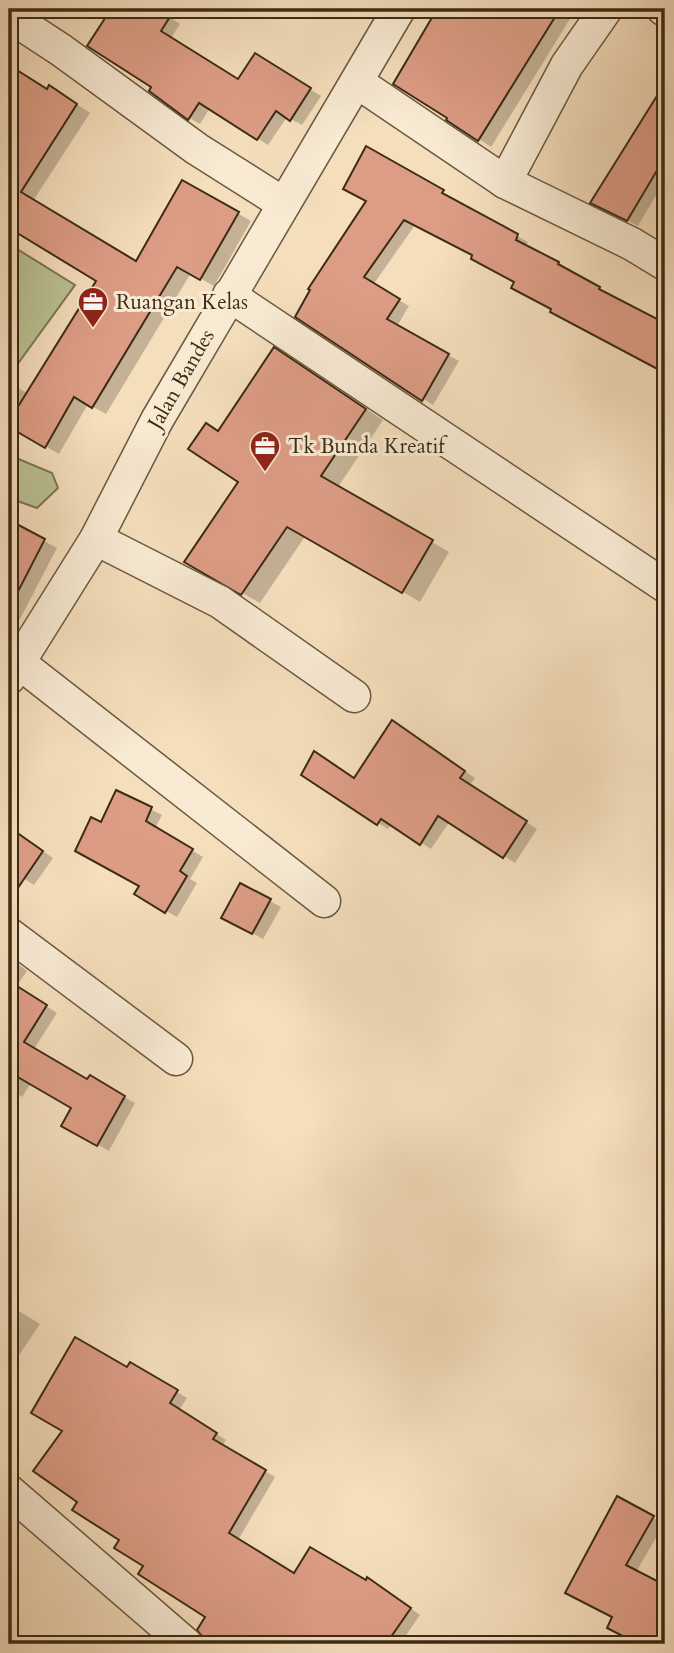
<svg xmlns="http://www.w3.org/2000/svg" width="674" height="1653" font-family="Cardo,serif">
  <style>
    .green { fill: #bac192; stroke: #7a7654; stroke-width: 2 }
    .shadow { fill: #0003 }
    .building { fill: #dd9d85; stroke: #3b2b15; stroke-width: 2 }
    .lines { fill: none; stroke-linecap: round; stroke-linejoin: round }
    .street-casing { stroke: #6a583f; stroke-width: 35 }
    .street { stroke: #f8ead3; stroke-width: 32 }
    .labels { text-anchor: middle; stroke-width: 6; stroke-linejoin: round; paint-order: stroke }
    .poi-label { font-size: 21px; fill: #3b2b15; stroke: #f8ead3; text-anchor: start }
    .street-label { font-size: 21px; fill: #3b2b15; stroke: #f8ead3 }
  </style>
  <rect width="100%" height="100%" fill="#f5debc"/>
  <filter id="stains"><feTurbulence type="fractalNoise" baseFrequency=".00286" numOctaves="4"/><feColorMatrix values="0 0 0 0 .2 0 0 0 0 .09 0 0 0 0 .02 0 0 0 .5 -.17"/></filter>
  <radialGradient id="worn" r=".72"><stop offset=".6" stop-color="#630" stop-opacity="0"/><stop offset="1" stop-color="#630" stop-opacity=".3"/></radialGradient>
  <g class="green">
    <polygon points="9,244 75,285 14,369 9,366"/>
    <polygon points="9,455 52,473 58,488 37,508 9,498"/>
  </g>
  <g class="shadow">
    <polygon points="113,9 157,9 180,24 171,38 239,81 266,61 321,96 302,125 287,117 268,145 210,108 200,124 189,118 154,87 89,45"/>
    <polygon points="324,9 343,9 338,17"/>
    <polygon points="439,9 576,9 491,147 396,84"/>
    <polygon points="9,66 48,91 63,95 90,113 33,201 137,264 183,182 251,221 214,286 191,273 106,414 88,404 59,454 9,425 9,383 29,394 99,280 9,226 9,159 20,141 23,128 9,118"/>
    <polygon points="665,87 665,180 638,226 592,202"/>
    <polygon points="366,148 453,198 452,200 528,242 525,247 569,270 609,296 665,323 665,372 563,317 516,282 474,255 415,225 373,285 409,306 397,326 459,361 433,405 297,316 368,201"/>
    <polygon points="293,360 383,420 338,487 449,552 420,602 306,535 260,603 187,561 240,482 219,432"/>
    <polygon points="9,522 57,548 9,640"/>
    <polygon points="403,729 475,778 470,785 537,829 515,863 450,821 431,849 392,824 388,829 378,823 355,780"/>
    <polygon points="117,792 162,815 155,828 203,857 190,879 197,883 177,917 136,894 141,886 102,824"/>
    <polygon points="9,828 53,858 34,885 9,869"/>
    <polygon points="241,885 281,907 263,939 223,917"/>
    <polygon points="9,957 27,971 16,987 57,1013 34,1049 88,1082 90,1078 135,1103 109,1151 63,1125 73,1107 31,1083 22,1097 9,1089"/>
    <polygon points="9,1305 40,1324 9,1370"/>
    <polygon points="130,1364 187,1398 179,1410 226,1440 222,1446 275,1477 238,1540 295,1575 366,1582 378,1585 420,1615 400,1644 332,1644 325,1639 322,1644 220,1644 202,1633 208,1616 146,1566 122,1539 127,1369"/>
    <polygon points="618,1498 664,1524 636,1572 665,1587 665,1644 641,1644 609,1627 614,1617"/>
  </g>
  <g class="building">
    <polygon points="111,9 175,9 161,31 238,79 255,53 311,88 290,121 276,111 257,140 199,103 188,120 149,91 151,87 87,46"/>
    <polygon points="437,9 560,9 478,141 446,120 447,118 393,84"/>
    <polygon points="9,65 47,89 49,85 77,104 21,192 136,261 182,180 239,212 200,280 177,267 92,408 74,397 45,448 9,427 9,421 96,281 9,228"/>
    <polygon points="665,83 665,157 627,221 590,203"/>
    <polygon points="366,146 444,190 442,193 518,234 516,240 559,262 558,264 600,287 599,289 665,323 665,373 550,312 551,309 511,288 514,282 471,259 472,255 404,220 364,277 400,299 387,319 449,354 422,401 295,317 310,290 308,289 366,201 343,189"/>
    <polygon points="274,347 366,409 321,476 433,540 402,593 287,527 241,595 184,562 238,482 188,449 206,423 218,431"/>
    <polygon points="9,520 45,539 9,609"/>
    <polygon points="392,720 465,771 460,778 527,821 503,858 438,816 420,845 381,819 377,825 301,775 314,751 354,778"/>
    <polygon points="116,790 152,807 146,821 193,849 180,871 187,876 165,913 134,894 139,886 75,851 91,817 101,822"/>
    <polygon points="9,827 43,851 9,901"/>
    <polygon points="240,883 271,899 252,934 221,918"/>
    <polygon points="9,981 47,1005 24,1042 87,1079 90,1075 125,1096 97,1146 61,1126 71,1108 9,1072"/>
    <polygon points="75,1337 127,1367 130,1362 178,1390 170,1403 217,1433 213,1439 266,1470 229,1533 294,1573 310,1547 366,1580 367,1577 411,1608 386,1644 217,1644 201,1635 197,1630 205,1617 138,1574 143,1566 114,1548 119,1540 72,1510 77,1502 33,1471 62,1431 31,1413"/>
    <polygon points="617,1496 654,1516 626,1565 665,1585 665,1626 656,1644 638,1644 607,1628 612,1617 565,1593"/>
  </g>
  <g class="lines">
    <g class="street-casing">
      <g id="street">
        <polyline points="663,9 665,10"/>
        <polyline points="9,16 61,50 197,149 284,204"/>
        <polyline points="357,82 505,182 632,244 665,264"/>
        <polyline points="505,182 567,65 606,9"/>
        <polyline points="229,295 665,586"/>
        <polyline points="96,539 220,602 354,696"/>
        <polyline points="18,662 324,901"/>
        <polyline points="9,678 96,539 157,420 399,9"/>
        <polyline points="9,934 176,1059"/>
        <polyline points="9,1491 186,1644"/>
      </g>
    </g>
    <use href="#street" class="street"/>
  </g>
  <defs>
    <g id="office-pin" transform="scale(1.575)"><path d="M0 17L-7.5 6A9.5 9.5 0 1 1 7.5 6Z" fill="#8f2418" stroke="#f8ead3"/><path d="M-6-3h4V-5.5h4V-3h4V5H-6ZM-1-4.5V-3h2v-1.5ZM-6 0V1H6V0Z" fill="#fff"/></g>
  </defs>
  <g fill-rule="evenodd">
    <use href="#office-pin" x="93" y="302"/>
    <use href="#office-pin" x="265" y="446"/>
  </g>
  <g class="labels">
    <g class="poi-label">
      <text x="116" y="309">Ruangan Kelas</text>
      <text x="288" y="453">Tk Bunda Kreatif</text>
    </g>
    <g class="street-label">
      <text transform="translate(181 379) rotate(-60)" y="7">Jalan Bandes</text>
    </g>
  </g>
  <rect width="674" height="1653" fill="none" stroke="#f5debc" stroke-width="35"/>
  <rect x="10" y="10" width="653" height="1632" fill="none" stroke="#3b2b15" stroke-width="3.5"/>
  <rect x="18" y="18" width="639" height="1618" fill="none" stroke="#3b2b15" stroke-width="2"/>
  <rect width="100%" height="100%" filter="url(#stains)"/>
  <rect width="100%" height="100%" fill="url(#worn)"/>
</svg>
